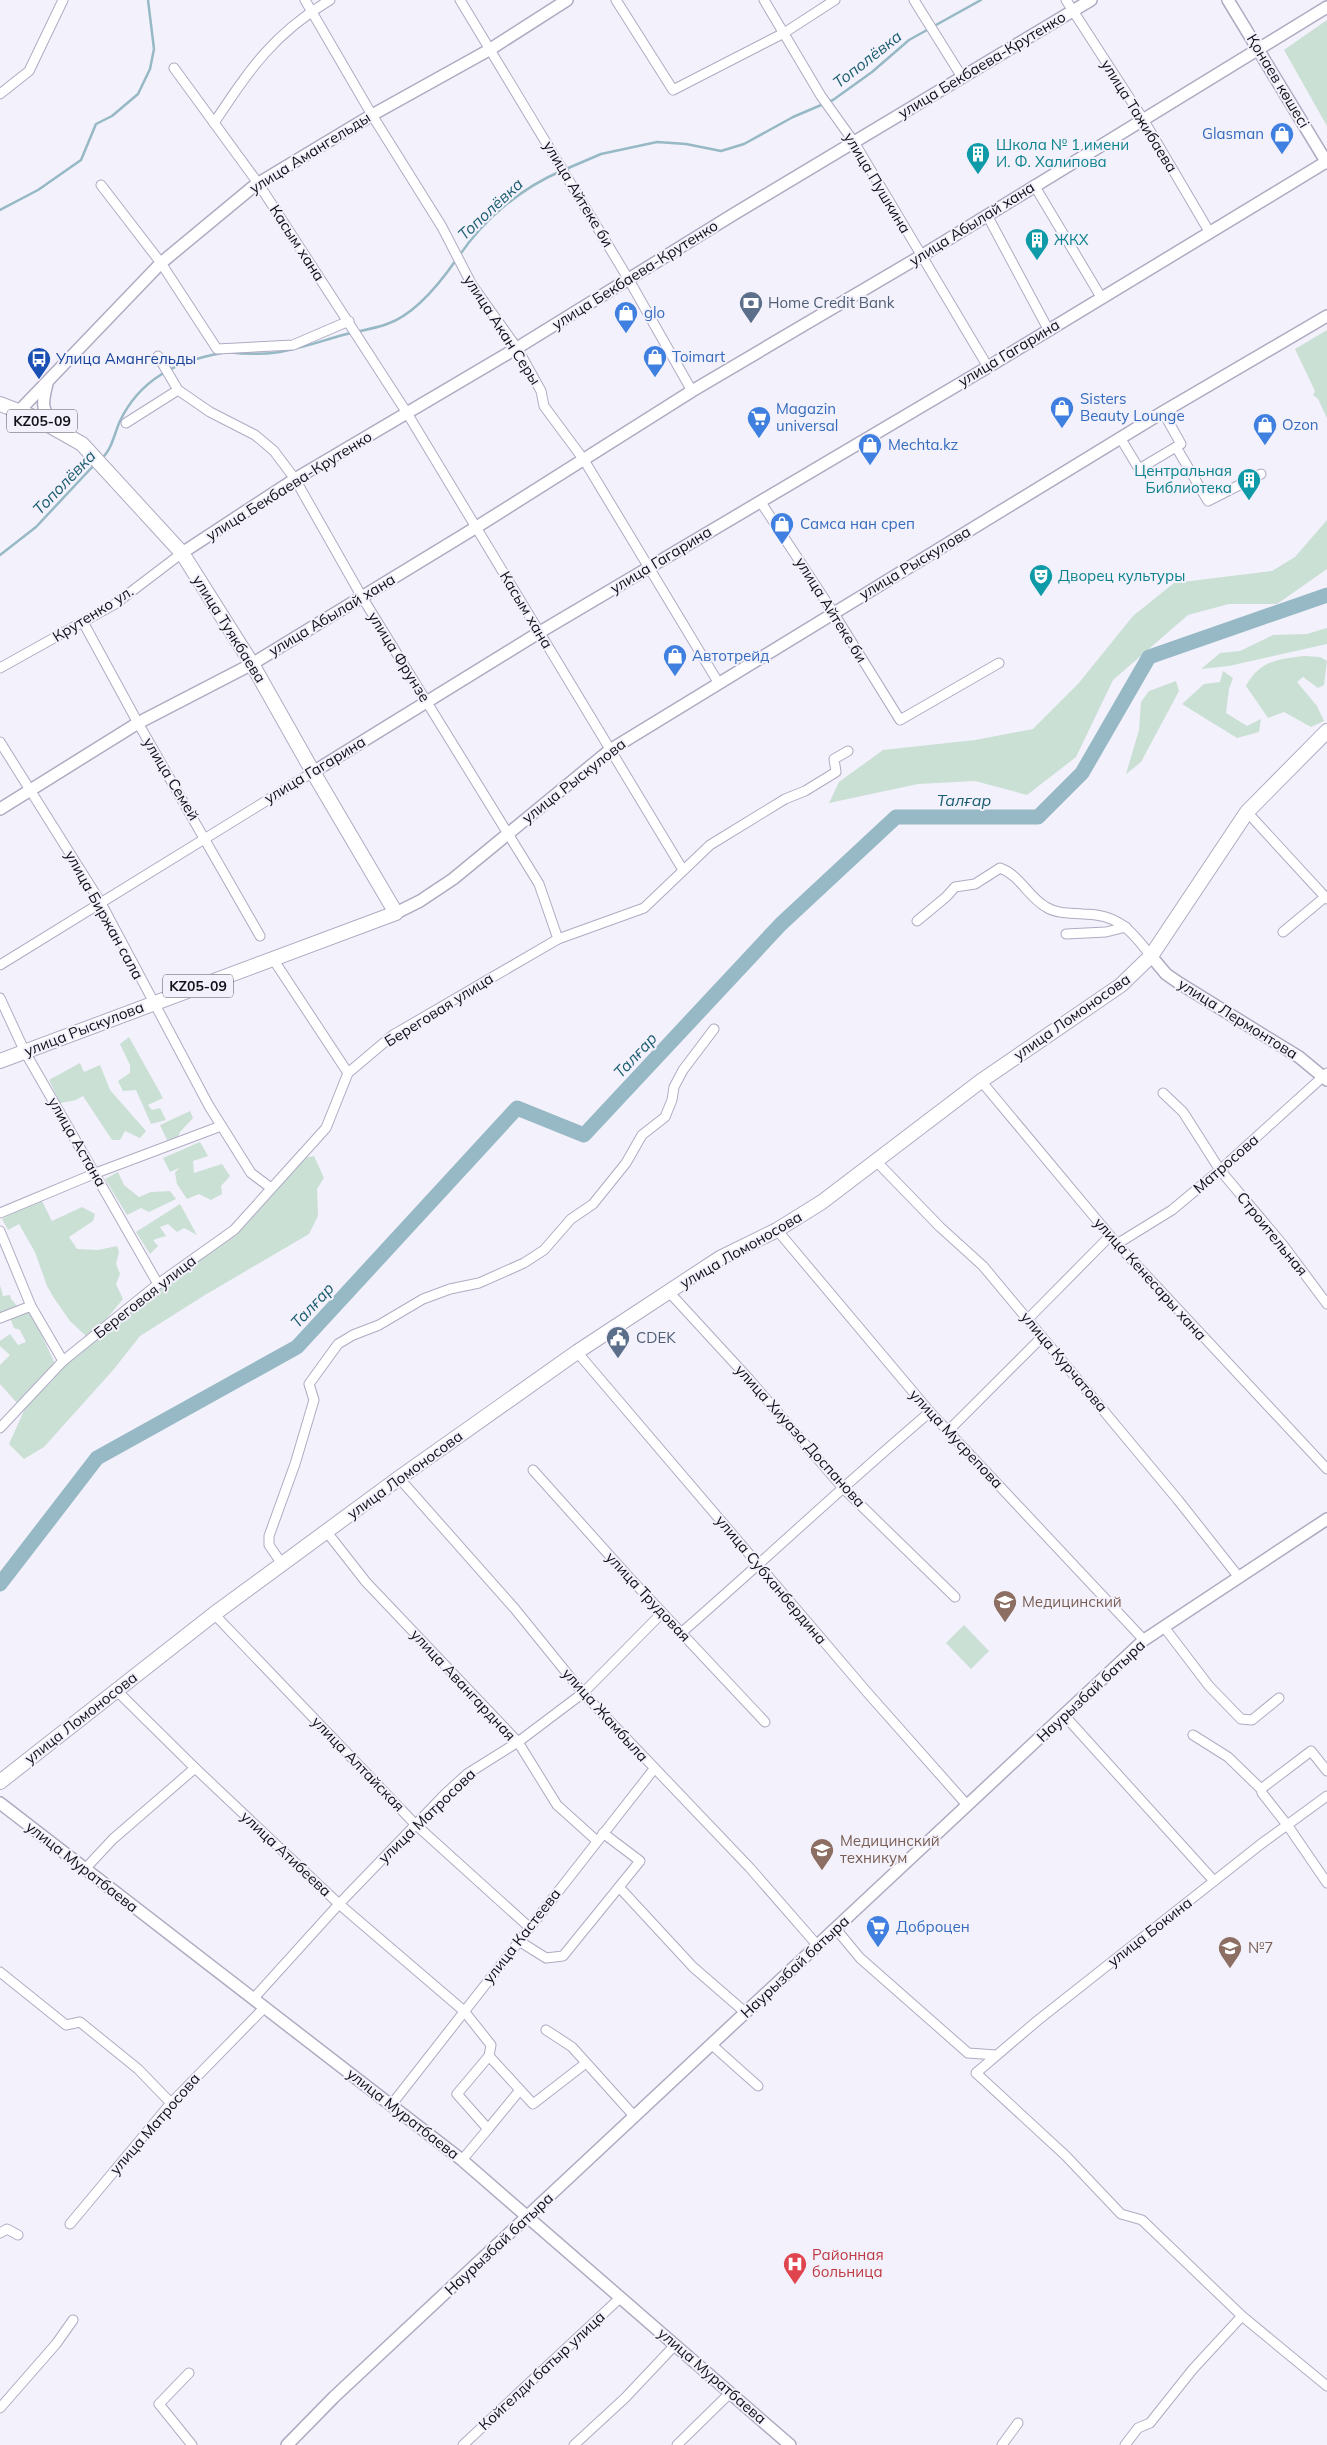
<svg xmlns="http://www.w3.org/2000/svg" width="1327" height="2445" font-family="Mulish,sans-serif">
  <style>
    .green { fill: #cae0d5 }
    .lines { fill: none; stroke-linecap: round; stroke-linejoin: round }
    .stream { stroke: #96b9c5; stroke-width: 2.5 }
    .river { stroke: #96b9c5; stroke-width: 15 }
    .street-casing { stroke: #b0abc3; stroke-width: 11 }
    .secondary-casing { stroke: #b0abc3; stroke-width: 14 }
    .primary-casing { stroke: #b0abc3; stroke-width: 16 }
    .street { stroke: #fff; stroke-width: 9 }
    .secondary { stroke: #fff; stroke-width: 11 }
    .primary { stroke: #fff; stroke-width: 14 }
    .labels { text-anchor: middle; stroke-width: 4; stroke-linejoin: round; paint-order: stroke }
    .shield { fill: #f3f1fb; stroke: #55535b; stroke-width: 1 }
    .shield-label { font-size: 14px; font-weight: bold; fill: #110f17 }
    .street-label { font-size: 15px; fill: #110f17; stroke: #f3f1fb }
    .shop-label { font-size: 15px; fill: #366cbe; stroke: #f3f1fb; text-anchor: start }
    .culture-label { font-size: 15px; fill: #0d838f; stroke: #f3f1fb; text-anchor: start }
    .service-label { font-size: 15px; fill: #4e5e75; stroke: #f3f1fb; text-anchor: start }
    .transit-label { font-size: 15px; fill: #164399; stroke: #f3f1fb; text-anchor: start }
    .education-label { font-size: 15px; fill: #785e54; stroke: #f3f1fb; text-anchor: start }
    .health-label { font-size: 15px; fill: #be3a42; stroke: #f3f1fb; text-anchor: start }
    .water-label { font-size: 16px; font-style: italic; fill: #195c6f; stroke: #f3f1fb }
  </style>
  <rect width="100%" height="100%" fill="#f3f1fb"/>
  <g class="green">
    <polygon points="1327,20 1327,126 1284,50"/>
    <polygon points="1327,330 1327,418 1318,399 1313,395 1315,391 1295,349"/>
    <polygon points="1327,520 1327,569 1277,604 1229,604 1188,615 1113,680 1076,757 1027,795 975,781 918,784 829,803 839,782 883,750 975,740 1033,729 1078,684 1133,616 1174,583 1272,571 1295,557"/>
    <polygon points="1327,628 1327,644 1229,666 1201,669 1220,653 1240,651 1273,635 1307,634"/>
    <path d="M1304 656 1320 657 1327 661 1324 685 1318 688 1303 677 1297 682 1317 706 1324 721 1311 727 1284 712 1268 718 1246 686C1259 661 1278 659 1304 656Z"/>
    <polygon points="1223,671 1233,678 1229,689 1226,713 1247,726 1261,719 1259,732 1237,738 1182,704 1204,684 1220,682"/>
    <polygon points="1176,681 1179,691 1141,762 1126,774 1139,730 1141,702 1149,691"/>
    <polygon points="129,1037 163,1098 148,1105 152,1110 160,1108 166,1120 151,1124 136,1090 123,1091 118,1081 130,1073 130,1065 120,1044"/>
    <polygon points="80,1063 84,1072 100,1065 110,1090 146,1131 140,1138 125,1131 120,1140 112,1140 83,1096 76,1100 60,1103 49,1080"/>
    <polygon points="190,1111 193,1118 180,1132 177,1139 167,1140 160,1125"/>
    <polygon points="200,1142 208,1156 193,1161 194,1173 222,1164 230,1176 221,1186 222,1194 211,1200 199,1194 187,1199 177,1184 175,1173 179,1168 170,1172 163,1158"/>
    <polygon points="314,1156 324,1178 317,1189 318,1216 309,1234 205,1295 140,1336 114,1369 44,1447 24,1459 9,1444 27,1404 52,1381 79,1348 133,1305 242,1227 298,1159"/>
    <polygon points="118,1172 124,1185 139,1197 151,1192 170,1191 176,1199 149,1212 141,1208 127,1215 105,1179"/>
    <polygon points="40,1197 52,1221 82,1207 95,1214 93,1221 69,1237 77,1249 98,1250 117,1246 119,1252 116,1264 120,1274 116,1284 123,1299 98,1329 87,1337 70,1321 54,1298 47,1286 35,1252 19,1224 8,1230 2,1219"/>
    <polygon points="180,1204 197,1235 184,1228 177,1232 168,1224 160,1227 166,1236 153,1240 158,1246 150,1254 136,1232"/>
    <polygon points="0,1285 3,1296 10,1295 11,1299 19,1308 0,1313"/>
    <polygon points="30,1310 57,1368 18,1404 0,1384 0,1365 10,1355 0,1346 0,1341 10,1334 18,1345 26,1342 20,1330 14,1328 10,1318"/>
    <polygon points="964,1625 989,1651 971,1669 946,1643"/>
  </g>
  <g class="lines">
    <g class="stream">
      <polyline points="566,169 601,154 657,142 686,144 721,151 744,144 793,117 833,100 872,72 909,40 981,0"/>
      <polyline points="0,210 38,190 81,160 96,124 112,116 138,94 150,69 154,49 148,0"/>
      <path d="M459 256C484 219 520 189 561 171"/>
      <path d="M227 352C275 358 295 349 339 336 355 331 371 330 387 324 414 315 440 283 456 260"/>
      <path d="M101 459C112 450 114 434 120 421 140 379 177 361 222 353"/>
      <polyline points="0,555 36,527 95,464"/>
    </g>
    <polyline class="river" points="0,1584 97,1458 297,1347 517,1108 584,1135 781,924 896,817 1038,817 1082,773 1149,657 1327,595"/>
    <g class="street-casing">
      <g id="street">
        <polyline points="305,0 372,115 442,227 472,285 517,348 541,391 544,406 584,460 718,682"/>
        <polyline points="460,0 629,280 692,391"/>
        <polyline points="616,0 673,90 784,33 835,0"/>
        <polyline points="764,0 821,96 854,142 988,367"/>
        <polyline points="914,0 962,77"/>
        <polyline points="1066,0 1143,119 1210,233"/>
        <polyline points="174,68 258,183 407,413 683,870"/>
        <polyline points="0,94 29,71 63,0"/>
        <path d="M214 123C250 69 273 34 330 0"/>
        <polyline points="101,185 161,263 217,349 293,345 349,321"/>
        <polyline points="1034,185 1101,297"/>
        <polyline points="987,215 1048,329"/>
        <polyline points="158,356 178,390 210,412 255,435 274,451 295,479 362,597 539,884 558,939"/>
        <polyline points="126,423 178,390"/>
        <polyline points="1121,439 1139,469 1181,444 1163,412"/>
        <polyline points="1176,447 1208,501 1261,474"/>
        <polyline points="760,501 833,612 900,720 999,663"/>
        <polyline points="83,622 138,723 260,936"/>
        <polyline points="0,668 115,604 182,553"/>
        <polyline points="0,742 101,903 209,1106 251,1173 271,1188"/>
        <polyline points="1247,812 1327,899"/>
        <path d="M917 921 946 897 955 887 975 884 1000 868C1020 875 1028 897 1046 907 1057 914 1071 913 1083 914 1118 914 1131 930 1151 956"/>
        <polyline points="1283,932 1325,897"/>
        <polyline points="1066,934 1106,932 1126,927"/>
        <polyline points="273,959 348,1073"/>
        <polyline points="0,965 313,772"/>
        <polyline points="0,998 25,1052 158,1284"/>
        <polyline points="981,1081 1117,1244 1327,1469"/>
        <polyline points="1163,1093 1183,1112 1220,1170 1283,1245 1327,1304"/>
        <polyline points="875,1160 940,1227 983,1266 1178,1500 1238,1576"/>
        <polyline points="0,1213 96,1173 221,1126"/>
        <polyline points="777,1230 930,1412 1144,1640"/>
        <polyline points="0,1231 31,1306 63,1361"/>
        <polyline points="1117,1244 1172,1210 1220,1170 1327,1073"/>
        <polyline points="669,1292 749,1379 842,1487 955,1597"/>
        <polyline points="0,1318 31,1306"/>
        <polyline points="1028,1319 1110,1236"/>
        <polyline points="577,1352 866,1691 967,1805"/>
        <polyline points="0,1428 63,1361 158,1284 234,1230 326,1128 348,1073 393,1035 558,939 644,908 710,845 785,799 805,791 836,772 834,759 848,751"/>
        <polyline points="948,1431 1042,1337"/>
        <polyline points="533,1470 627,1575 765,1722"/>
        <polyline points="399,1478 515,1609 583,1693 750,1868 818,1946"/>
        <polyline points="326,1531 366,1582 518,1742 557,1805 597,1841"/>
        <polyline points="282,1564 269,1545 269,1536 295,1464 314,1400 309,1384 338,1344 353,1335 379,1325 423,1299 450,1289 479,1283 524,1263 544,1250 571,1219 593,1204 626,1163 642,1135 665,1117 672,1100 674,1087 683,1070 714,1029"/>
        <polyline points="214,1614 415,1824 529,1927"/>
        <polyline points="1164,1627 1209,1686 1241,1719 1252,1720 1279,1698"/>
        <path d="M681 1633C765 1560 845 1484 930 1412"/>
        <polyline points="116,1690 195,1768 339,1904 464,2011 491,2045 489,2056 533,2104 586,2063"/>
        <polyline points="1064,1715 1214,1881"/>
        <polyline points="1193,1735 1228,1757 1261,1789 1262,1793 1288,1826 1327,1883"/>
        <polyline points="1261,1789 1311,1751 1327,1771"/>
        <polyline points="603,1833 640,1861 619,1887 693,1967 746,2013"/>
        <polyline points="84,1870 113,1839 195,1768"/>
        <polyline points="836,1929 860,1958 968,2053 996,2055"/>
        <polyline points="519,1941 546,1958 563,1956 619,1887"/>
        <polyline points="0,1972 66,2025 80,2022 138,2069 171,2103"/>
        <polyline points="253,1999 339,1904 445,1794 467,1774 518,1742 583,1693 662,1613"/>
        <polyline points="546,2030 572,2047 635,2117"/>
        <polyline points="712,2045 758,2086"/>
        <polyline points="392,2104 654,1769"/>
        <polyline points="488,2129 520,2090"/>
        <polyline points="462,2160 488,2129 457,2094 489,2056"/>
        <polyline points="70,2224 171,2103 265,2007"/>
        <polyline points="0,2233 7,2229 18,2235"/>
        <polyline points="1242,2316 1327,2386"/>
        <polyline points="189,2373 159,2404 192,2445"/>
        <polyline points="0,2408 56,2344 73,2320"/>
        <polyline points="463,2445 621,2297"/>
        <polyline points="574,2445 625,2398 675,2345"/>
        <polyline points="677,2445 730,2393"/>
        <polyline points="1002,2445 1018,2423"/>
        <polyline points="1125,2445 1138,2428 1150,2423 1193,2369 1242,2316 1142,2220 1121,2214 1066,2156 976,2073 1037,2021 1261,1844 1327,1796"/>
      </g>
    </g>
    <g class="secondary-casing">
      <g id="secondary">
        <polyline points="1228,0 1327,163"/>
        <path d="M47 384C41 406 42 409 56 428"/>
        <polyline points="20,410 161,263 254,186 372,115 489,50 567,0"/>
        <polyline points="182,553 295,479 517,348 734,214 1091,0"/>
        <polyline points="313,772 540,632 988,367 1326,162"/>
        <polyline points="0,809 138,723 252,664 475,528 692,391 921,256 1327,7"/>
        <polyline points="396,913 420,901 453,879 610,750 1163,412 1327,316"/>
        <polyline points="1151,956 1166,974 1179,983 1299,1057 1327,1080"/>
        <polyline points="0,1803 462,2160 790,2445"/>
        <polyline points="287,2445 334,2397 1144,1640 1327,1519"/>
      </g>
    </g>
    <g class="primary-casing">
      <g id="primary">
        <polyline points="0,404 36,418 82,444 182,553 252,664 313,772 396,913 0,1061"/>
        <polyline points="0,1782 214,1614 399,1478 577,1352 720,1258 777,1230 822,1202 981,1081 1121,985 1151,956 1247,812 1327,731"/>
      </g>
    </g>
    <use href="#street" class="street"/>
    <use href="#secondary" class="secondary"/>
    <use href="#primary" class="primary"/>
  </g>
  <defs>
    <g id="shop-pin" transform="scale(1.25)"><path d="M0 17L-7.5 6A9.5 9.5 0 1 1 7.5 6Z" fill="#3f7fe0" stroke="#f3f1fb"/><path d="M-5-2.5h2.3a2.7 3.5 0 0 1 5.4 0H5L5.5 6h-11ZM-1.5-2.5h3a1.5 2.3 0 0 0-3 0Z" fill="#fff"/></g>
    <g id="building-pin" transform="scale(1.25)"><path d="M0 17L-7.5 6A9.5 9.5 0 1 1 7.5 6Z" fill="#0f9aa8" stroke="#f3f1fb"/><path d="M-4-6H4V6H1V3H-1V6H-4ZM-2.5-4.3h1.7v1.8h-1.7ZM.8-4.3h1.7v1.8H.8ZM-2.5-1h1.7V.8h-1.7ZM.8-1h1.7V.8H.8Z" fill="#fff"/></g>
    <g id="bank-pin" transform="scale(1.25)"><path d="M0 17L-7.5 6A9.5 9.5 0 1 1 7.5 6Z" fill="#5c6f8a" stroke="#f3f1fb"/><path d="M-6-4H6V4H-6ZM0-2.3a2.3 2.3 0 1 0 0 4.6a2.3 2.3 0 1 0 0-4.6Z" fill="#fff"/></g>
    <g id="bus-pin" transform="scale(1.25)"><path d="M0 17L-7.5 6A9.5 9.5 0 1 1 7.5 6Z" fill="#1a4fb4" stroke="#f3f1fb"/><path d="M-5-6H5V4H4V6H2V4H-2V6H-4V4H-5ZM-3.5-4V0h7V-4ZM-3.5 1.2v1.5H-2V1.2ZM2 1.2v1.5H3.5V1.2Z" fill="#fff"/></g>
    <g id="supermarket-pin" transform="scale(1.25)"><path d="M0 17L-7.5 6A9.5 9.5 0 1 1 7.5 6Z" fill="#3f7fe0" stroke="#f3f1fb"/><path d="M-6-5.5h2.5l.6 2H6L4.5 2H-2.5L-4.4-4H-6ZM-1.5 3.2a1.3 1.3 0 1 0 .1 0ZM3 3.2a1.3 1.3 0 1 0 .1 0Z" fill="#fff"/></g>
    <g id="theatre-pin" transform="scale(1.25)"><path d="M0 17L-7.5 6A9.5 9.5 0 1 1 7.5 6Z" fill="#0f9aa8" stroke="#f3f1fb"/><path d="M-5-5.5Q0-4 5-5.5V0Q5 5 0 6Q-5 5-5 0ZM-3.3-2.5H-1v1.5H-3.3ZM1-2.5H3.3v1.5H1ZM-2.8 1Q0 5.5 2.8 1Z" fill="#fff"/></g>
    <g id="civic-pin" transform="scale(1.25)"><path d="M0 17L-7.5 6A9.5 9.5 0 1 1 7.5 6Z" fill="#5c6f8a" stroke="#f3f1fb"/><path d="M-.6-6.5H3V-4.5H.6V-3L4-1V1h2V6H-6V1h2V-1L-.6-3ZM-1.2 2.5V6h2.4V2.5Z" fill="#fff"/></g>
    <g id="university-pin" transform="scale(1.25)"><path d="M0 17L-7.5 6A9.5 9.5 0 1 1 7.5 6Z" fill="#8d6e63" stroke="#f3f1fb"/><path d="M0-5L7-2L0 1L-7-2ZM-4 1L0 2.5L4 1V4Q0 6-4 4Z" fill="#fff"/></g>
    <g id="school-pin" transform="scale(1.25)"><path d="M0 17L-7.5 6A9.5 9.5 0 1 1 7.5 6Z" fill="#8d6e63" stroke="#f3f1fb"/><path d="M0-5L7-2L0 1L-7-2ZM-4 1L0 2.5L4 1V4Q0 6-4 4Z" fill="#fff"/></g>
    <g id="hospital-pin" transform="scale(1.25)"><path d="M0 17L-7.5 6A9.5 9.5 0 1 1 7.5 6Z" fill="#e0444e" stroke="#f3f1fb"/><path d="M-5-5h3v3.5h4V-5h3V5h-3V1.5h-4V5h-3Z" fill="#fff"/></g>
  </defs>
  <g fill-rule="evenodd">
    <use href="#shop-pin" x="1282" y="134"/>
    <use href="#building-pin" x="978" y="154"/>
    <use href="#building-pin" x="1037" y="240"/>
    <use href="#bank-pin" x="751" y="303"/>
    <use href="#shop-pin" x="626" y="313"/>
    <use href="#shop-pin" x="655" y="357"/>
    <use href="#bus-pin" x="39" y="359"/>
    <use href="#shop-pin" x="1062" y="408"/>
    <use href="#supermarket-pin" x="759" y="418"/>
    <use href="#shop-pin" x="1265" y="425"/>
    <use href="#shop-pin" x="870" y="445"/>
    <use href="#building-pin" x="1249" y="480"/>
    <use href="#shop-pin" x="782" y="524"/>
    <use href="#theatre-pin" x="1041" y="576"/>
    <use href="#shop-pin" x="675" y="656"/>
    <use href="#civic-pin" x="618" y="1338"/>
    <use href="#university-pin" x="1005" y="1602"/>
    <use href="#university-pin" x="822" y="1850"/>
    <use href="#supermarket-pin" x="878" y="1927"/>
    <use href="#school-pin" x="1230" y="1948"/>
    <use href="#hospital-pin" x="795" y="2264"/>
  </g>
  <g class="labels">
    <g class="shield">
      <rect x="7" y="409.5" width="70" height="23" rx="4"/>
      <rect x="163" y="974.5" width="70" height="23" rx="4"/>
    </g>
    <g class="shield-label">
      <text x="42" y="426">KZ05-09</text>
      <text x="198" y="991">KZ05-09</text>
    </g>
    <g class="street-label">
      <text transform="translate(982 65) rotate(-31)" y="5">улица Бекбаева-Крутенко</text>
      <text transform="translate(1278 81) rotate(59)" y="5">Қонаев көшесі</text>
      <text transform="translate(1139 116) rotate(58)" y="5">улица Тажибаева</text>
      <text transform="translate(310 153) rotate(-32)" y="5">улица Амангельды</text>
      <text transform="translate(877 183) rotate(59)" y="5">улица Пушкина</text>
      <text transform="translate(578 194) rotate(59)" y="5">улица Айтеке би</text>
      <text transform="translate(972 224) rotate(-32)" y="5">улица Абылай хана</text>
      <text transform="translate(297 243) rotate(57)" y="5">Касым хана</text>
      <text transform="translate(635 275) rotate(-32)" y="5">улица Бекбаева-Крутенко</text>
      <text transform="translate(502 330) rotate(57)" y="5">улица Акан Серы</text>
      <text transform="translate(1009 353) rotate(-31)" y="5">улица Гагарина</text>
      <text transform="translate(289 486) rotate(-32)" y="5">улица Бекбаева-Крутенко</text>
      <text transform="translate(661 560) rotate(-31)" y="5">улица Гагарина</text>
      <text transform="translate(915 563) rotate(-31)" y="5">улица Рыскулова</text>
      <text transform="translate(526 610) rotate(59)" y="5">Касым хана</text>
      <text transform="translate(831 610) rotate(58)" y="5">улица Айтеке би</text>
      <text transform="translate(93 614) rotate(-32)" y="5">Крутенко ул.</text>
      <text transform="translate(332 615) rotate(-31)" y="5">улица Абылай хана</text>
      <text transform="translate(229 629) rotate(58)" y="5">улица Туякбаева</text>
      <text transform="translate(399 657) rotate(58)" y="5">улица Фрунзе</text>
      <text transform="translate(315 770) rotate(-31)" y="5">улица Гагарина</text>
      <text transform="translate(171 779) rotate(59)" y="5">улица Семей</text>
      <text transform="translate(574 781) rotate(-38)" y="5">улица Рыскулова</text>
      <text transform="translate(104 915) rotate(61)" y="5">улица Биржан сала</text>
      <text transform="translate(439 1010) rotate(-32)" y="5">Береговая улица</text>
      <text transform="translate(1072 1017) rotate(-35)" y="5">улица Ломоносова</text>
      <text transform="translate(1238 1019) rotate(32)" y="5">улица Лермонтова</text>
      <text transform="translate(84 1029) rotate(-21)" y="5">улица Рыскулова</text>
      <text transform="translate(77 1142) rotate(60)" y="5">улица Астана</text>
      <text transform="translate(1226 1164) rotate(-41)" y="5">Матросова</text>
      <text transform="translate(1272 1234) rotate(51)" y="5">Строительная</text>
      <text transform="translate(741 1250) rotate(-30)" y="5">улица Ломоносова</text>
      <text transform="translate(1150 1279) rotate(48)" y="5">улица Кенесары хана</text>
      <text transform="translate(145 1297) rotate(-38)" y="5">Береговая улица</text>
      <text transform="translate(1064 1362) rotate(50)" y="5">улица Курчатова</text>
      <text transform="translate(800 1436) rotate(48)" y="5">улица Хиуаза Доспанова</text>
      <text transform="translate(956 1439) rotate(47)" y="5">улица Мусрепова</text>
      <text transform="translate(405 1475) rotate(-36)" y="5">улица Ломоносова</text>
      <text transform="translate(771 1580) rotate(50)" y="5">улица Субханбердина</text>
      <text transform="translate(648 1597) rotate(47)" y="5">улица Трудовая</text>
      <text transform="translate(463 1685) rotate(47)" y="5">улица Авангардная</text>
      <text transform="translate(1091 1691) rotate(-43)" y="5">Наурызбай батыра</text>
      <text transform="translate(605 1715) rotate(48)" y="5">улица Жамбыла</text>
      <text transform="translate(81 1718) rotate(-38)" y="5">улица Ломоносова</text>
      <text transform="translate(358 1764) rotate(46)" y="5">улица Алтайская</text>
      <text transform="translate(427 1816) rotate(-44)" y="5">улица Матросова</text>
      <text transform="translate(286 1854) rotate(43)" y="5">улица Атибеева</text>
      <text transform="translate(82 1867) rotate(38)" y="5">улица Муратбаева</text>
      <text transform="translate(1150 1932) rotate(-38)" y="5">улица Бокина</text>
      <text transform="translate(522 1936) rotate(-52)" y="5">улица Кастеева</text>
      <text transform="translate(795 1967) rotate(-43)" y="5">Наурызбай батыра</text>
      <text transform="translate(403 2114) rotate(38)" y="5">улица Муратбаева</text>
      <text transform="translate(155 2124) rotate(-49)" y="5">улица Матросова</text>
      <text transform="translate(499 2244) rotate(-43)" y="5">Наурызбай батыра</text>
      <text transform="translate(542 2371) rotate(-43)" y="5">Койгелди батыр улица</text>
      <text transform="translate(712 2376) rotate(41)" y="5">улица Муратбаева</text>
    </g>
    <g class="shop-label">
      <text x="1264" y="139" text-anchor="end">Glasman</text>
      <text x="644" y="318">glo</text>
      <text x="672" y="362">Toimart</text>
      <text x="1080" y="404">Sisters<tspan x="1080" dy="17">Beauty Lounge</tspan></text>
      <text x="776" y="414">Magazin<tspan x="776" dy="17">universal</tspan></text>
      <text x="1282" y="430">Ozon</text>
      <text x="888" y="450">Mechta.kz</text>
      <text x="800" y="529">Самса нан среп</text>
      <text x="692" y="661">Автотрейд</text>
      <text x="896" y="1932">Доброцен</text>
    </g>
    <g class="culture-label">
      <text x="996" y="150">Школа № 1 имени<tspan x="996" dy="17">И. Ф. Халипова</tspan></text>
      <text x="1054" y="245">ЖКХ</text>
      <text x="1232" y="476" text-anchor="end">Центральная<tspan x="1232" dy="17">Библиотека</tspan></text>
      <text x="1058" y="581">Дворец культуры</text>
    </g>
    <g class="service-label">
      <text x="768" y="308">Home Credit Bank</text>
      <text x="636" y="1343">CDEK</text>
    </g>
    <g class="transit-label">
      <text x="56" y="364">Улица Амангельды</text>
    </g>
    <g class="education-label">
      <text x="1022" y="1607">Медицинский</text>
      <text x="840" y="1846">Медицинский<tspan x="840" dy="17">техникум</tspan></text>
      <text x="1248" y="1953">№7</text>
    </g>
    <g class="health-label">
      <text x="812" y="2260">Районная<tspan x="812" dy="17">больница</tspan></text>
    </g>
    <g class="water-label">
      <text transform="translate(867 59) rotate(-38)" y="6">Тополёвка</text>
      <text transform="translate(490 209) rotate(-43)" y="6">Тополёвка</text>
      <text transform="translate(64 482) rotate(-46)" y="6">Тополёвка</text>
      <text x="964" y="806">Талғар</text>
      <text transform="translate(635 1055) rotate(-47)" y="6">Талғар</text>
      <text transform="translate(312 1305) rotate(-47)" y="6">Талғар</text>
    </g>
  </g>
</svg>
